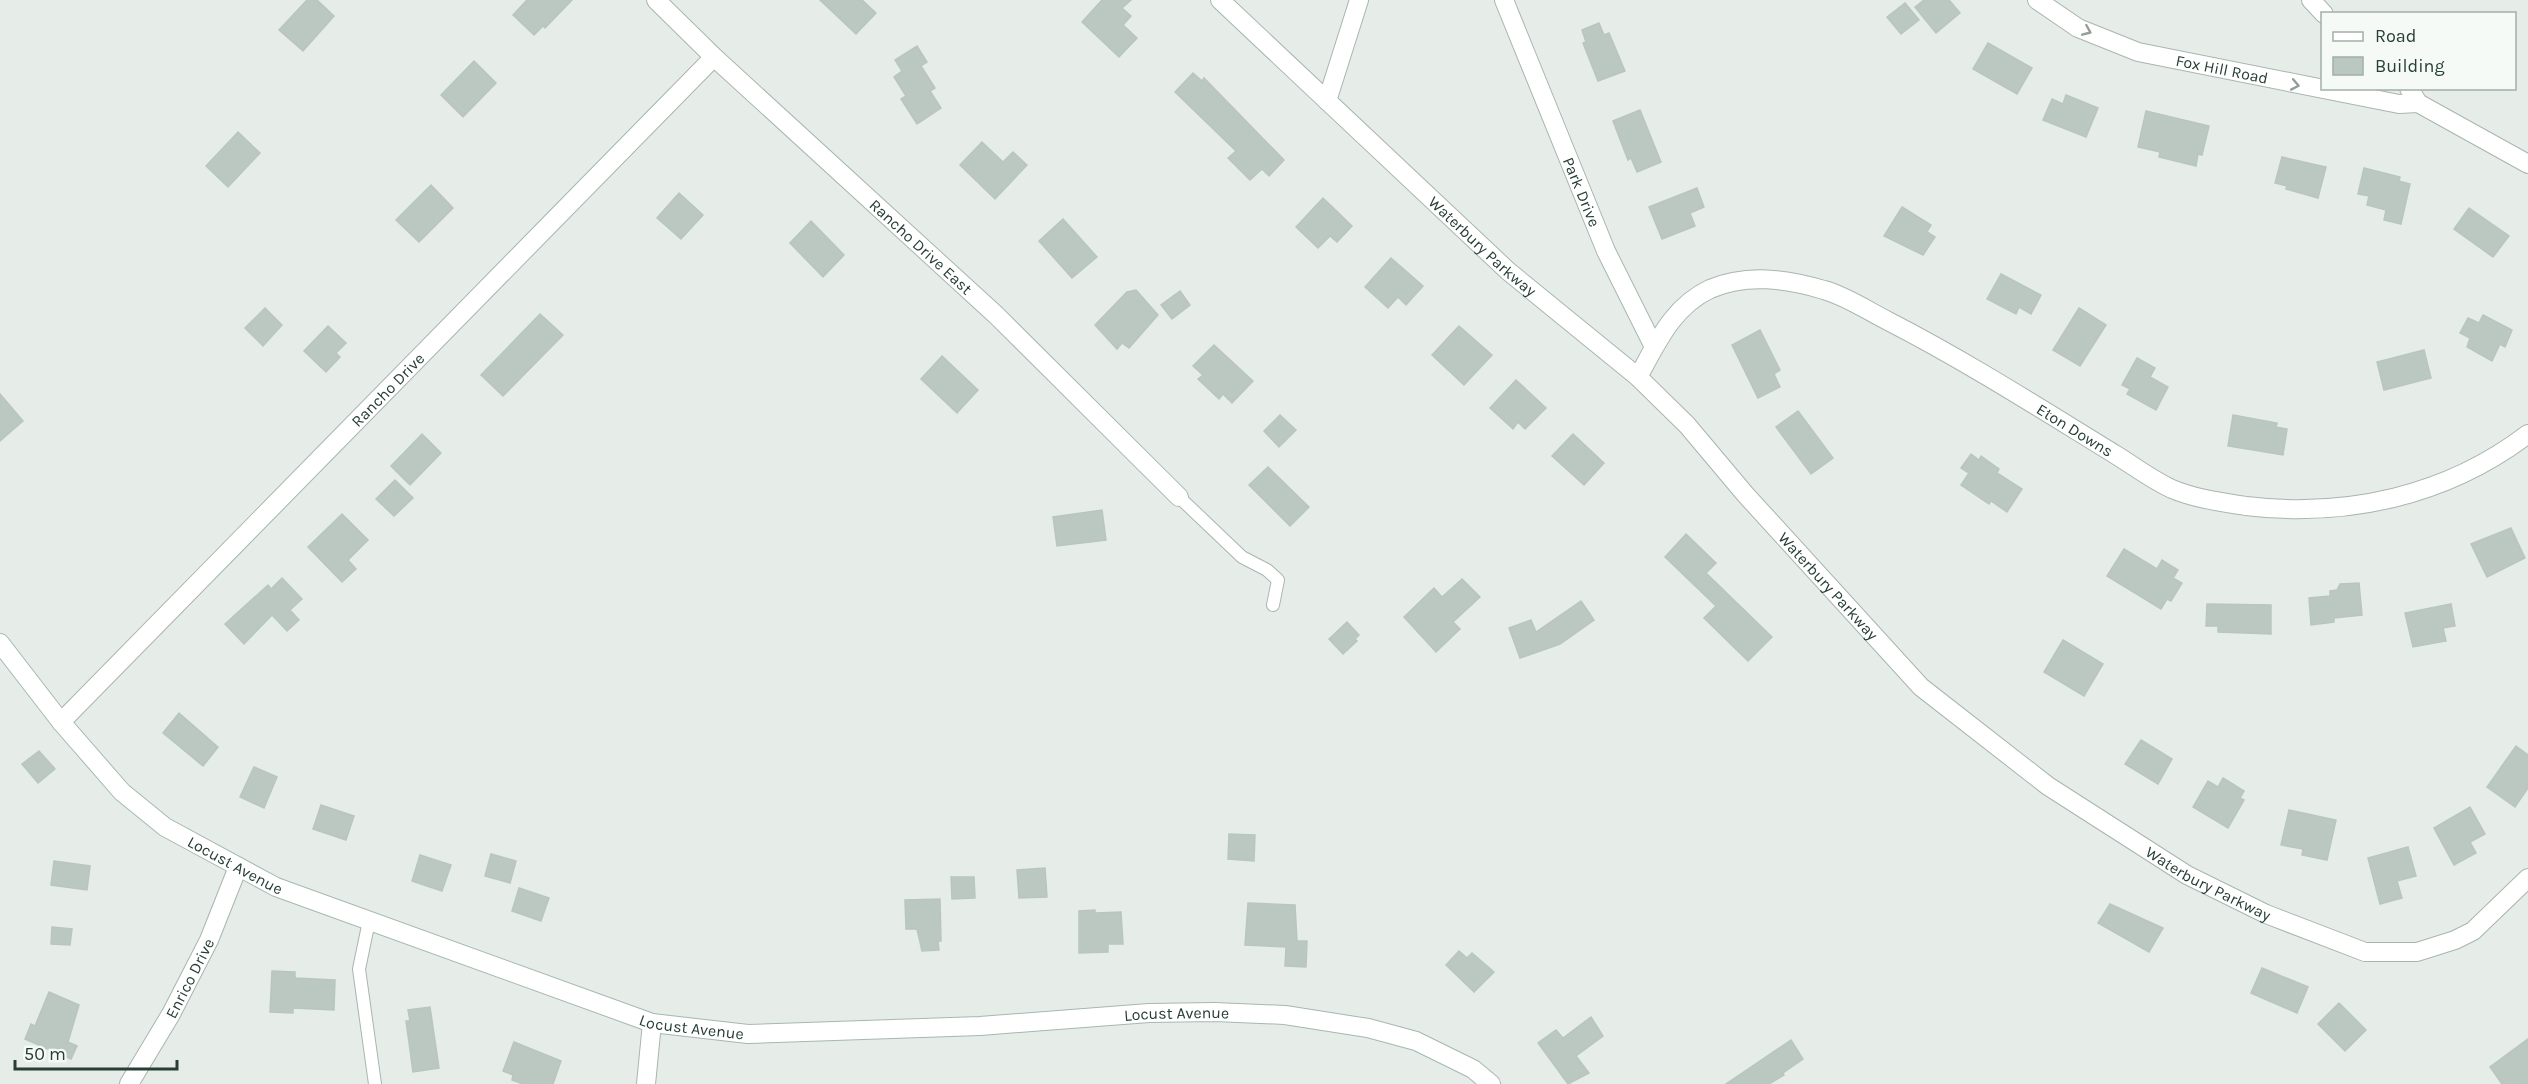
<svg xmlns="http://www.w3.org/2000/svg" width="2528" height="1084" font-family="Karla,sans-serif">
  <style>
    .building { fill: #bbc8c2; stroke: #b8c6bf; stroke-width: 1.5 }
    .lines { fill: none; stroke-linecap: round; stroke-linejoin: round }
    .lane-casing { stroke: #a9b5af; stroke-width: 14 }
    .street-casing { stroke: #a9b5af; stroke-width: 20 }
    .secondary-casing { stroke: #a5b8b0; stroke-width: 20 }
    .lane { stroke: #fff; stroke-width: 12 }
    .street { stroke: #fff; stroke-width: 18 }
    .secondary { stroke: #fff; stroke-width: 18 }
    .oneway { stroke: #929e9a }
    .labels { text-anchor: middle; stroke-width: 4.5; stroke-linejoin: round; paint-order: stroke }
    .street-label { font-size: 16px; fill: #263e35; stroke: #f6faf7 }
  </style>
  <rect width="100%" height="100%" fill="#e6ede9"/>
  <g class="building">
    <polygon points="307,0 317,0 334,16 303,51 279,30"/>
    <polygon points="527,0 572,0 545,28 543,26 534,35 513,15"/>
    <polygon points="820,0 862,0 876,13 856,34"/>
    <polygon points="1102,0 1131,0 1122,8 1131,16 1123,25 1137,38 1119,57 1082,22"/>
    <polygon points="1924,0 1949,0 1960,13 1936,33 1915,7"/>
    <polygon points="1905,3 1919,20 1901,34 1887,17"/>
    <polygon points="1599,23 1604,35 1609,33 1625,71 1598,81 1583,43 1586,42 1582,30"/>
    <polygon points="1988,43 2032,68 2017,94 1973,69"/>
    <polygon points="917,46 927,62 921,66 935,88 930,91 941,108 917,124 901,99 906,96 894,77 902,71 895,60"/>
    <polygon points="474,61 496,83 463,117 441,95"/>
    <polygon points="1193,73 1202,81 1204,78 1284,160 1269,176 1262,169 1250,180 1228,158 1236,151 1175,92"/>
    <polygon points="2066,95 2098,108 2086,137 2043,120 2052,99 2063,104"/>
    <polygon points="1640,110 1661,162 1637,172 1631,158 1628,160 1613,121"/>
    <polygon points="2146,111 2209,126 2202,155 2198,154 2196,166 2159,157 2160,152 2138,147"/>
    <polygon points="238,132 260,153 228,187 206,166"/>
    <polygon points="982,142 1003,162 1013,152 1027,165 995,199 960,165"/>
    <polygon points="2282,157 2326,167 2318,198 2286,189 2287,186 2275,183"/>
    <polygon points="2364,168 2400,177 2399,181 2410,184 2401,224 2384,220 2386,210 2367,205 2369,196 2358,194"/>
    <polygon points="431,185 453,208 419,242 396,220"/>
    <polygon points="1697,188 1704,207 1690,213 1695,226 1662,239 1649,207"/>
    <polygon points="679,193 703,215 681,239 657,218"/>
    <polygon points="1323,198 1352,226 1337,242 1330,236 1318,248 1296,227"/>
    <polygon points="1902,207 1931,225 1927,232 1935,237 1923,255 1884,236"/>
    <polygon points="2469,208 2509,236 2493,257 2454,229"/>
    <polygon points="1063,219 1097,257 1072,278 1039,241"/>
    <polygon points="811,221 844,255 823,277 790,243"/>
    <polygon points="1391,258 1423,286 1406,305 1398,297 1388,308 1365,287"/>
    <polygon points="2001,274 2041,295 2031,314 2019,307 2016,314 1987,299"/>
    <polygon points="1136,290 1158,315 1129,348 1122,343 1117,349 1095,325 1127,292"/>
    <polygon points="1180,291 1190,305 1172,319 1161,305"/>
    <polygon points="265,308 282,325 263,346 245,328"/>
    <polygon points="2079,308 2106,325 2080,366 2053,350"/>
    <polygon points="540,314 563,335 503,396 481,375"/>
    <polygon points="2483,315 2512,330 2505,347 2500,344 2492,361 2467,347 2470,338 2460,333 2468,318 2479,323"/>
    <polygon points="328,326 346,343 336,353 340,357 326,372 304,351"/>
    <polygon points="1459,326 1492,355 1464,385 1432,355"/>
    <polygon points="1760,330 1780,370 1774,374 1780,387 1758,398 1732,345"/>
    <polygon points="1214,345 1253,381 1232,403 1223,394 1219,399 1198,379 1203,375 1193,366"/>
    <polygon points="2424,350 2431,378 2384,390 2377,362"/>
    <polygon points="942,356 978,390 957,413 921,379"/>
    <polygon points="2137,358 2155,368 2150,377 2168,387 2156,410 2127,394 2130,389 2122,385"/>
    <polygon points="1516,380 1546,408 1525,429 1518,422 1513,429 1490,408"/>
    <polygon points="0,394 23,421 0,441"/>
    <polygon points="1798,411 1833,458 1811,474 1776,427"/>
    <polygon points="1280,415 1296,430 1279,447 1264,431"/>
    <polygon points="2233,415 2277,423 2276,427 2287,429 2283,455 2228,446"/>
    <polygon points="422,434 441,453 410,485 391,466"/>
    <polygon points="1573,434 1604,463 1584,485 1552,456"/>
    <polygon points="1971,454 1979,460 1981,456 1999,469 1997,473 2022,489 2007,512 1991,501 1989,504 1961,485 1969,473 1961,468"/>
    <polygon points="1268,467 1309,507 1290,526 1249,485"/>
    <polygon points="395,480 413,498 394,516 376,499"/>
    <polygon points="1102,510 1106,540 1057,546 1053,517"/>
    <polygon points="342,514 368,540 348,560 356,569 342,582 308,547"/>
    <polygon points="2511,528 2525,558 2487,577 2471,544"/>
    <polygon points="1686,534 1716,563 1706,573 1772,637 1748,661 1704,618 1716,606 1665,557"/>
    <polygon points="2124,549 2157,569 2162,560 2178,570 2173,578 2182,583 2171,601 2167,599 2161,609 2107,576"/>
    <polygon points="282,578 302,599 290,610 299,620 287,631 272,615 244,644 225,624 268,585 271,589"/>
    <polygon points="1462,579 1480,597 1453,622 1460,629 1436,652 1404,617 1434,588 1442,597"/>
    <polygon points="2359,583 2362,615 2334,618 2334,622 2311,625 2309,598 2330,596 2330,591 2337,590 2340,584"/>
    <polygon points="1581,601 1594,620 1560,644 1520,658 1509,628 1531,620 1536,632"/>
    <polygon points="2207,604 2271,605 2271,634 2218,632 2218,626 2206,626"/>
    <polygon points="2451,604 2455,626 2443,628 2446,641 2413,647 2405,613"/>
    <polygon points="1347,622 1359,635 1355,639 1357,641 1343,654 1329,639"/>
    <polygon points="2063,640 2103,664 2084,696 2044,672"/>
    <polygon points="179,713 218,747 203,766 163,733"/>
    <polygon points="2141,740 2172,759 2158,784 2125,764"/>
    <polygon points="2516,746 2528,755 2528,788 2515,807 2487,787"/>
    <polygon points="39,751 55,769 38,783 22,764"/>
    <polygon points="254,767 277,777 264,808 240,797"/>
    <polygon points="2223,778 2244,791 2240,798 2244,800 2228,828 2193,807 2208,781 2218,787"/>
    <polygon points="321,805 354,816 346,840 313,829"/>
    <polygon points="2470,807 2485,834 2470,842 2476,853 2454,865 2434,828"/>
    <polygon points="2289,810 2336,820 2327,860 2302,855 2303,849 2281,845"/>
    <polygon points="1229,834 1255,835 1254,861 1228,859"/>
    <polygon points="2408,847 2416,876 2397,881 2402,898 2380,904 2368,858"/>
    <polygon points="491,854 516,861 510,883 485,876"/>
    <polygon points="420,855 451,865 442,891 412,881"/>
    <polygon points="54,861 90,866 87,890 51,885"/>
    <polygon points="1045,868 1047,897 1019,898 1017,870"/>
    <polygon points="951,877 974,877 975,898 952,899"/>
    <polygon points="519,888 549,898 541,921 512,911"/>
    <polygon points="940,899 941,941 938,941 939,950 922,951 917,929 906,929 905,900"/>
    <polygon points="1248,903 1295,905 1297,941 1307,941 1306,967 1285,966 1286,947 1245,945"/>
    <polygon points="2110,904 2163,928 2149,952 2098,923"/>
    <polygon points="1095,910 1095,913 1121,912 1123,944 1108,944 1108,952 1079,953 1079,911"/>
    <polygon points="52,927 72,929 70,945 51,944"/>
    <polygon points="1459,951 1467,958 1472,953 1494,972 1474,992 1446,965"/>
    <polygon points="2262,968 2308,987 2297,1013 2251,993"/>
    <polygon points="272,971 295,972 295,978 335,980 334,1010 293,1008 293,1013 270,1012"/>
    <polygon points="49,992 79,1005 68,1042 77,1046 71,1059 25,1039 31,1024 35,1026"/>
    <polygon points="2339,1003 2366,1030 2345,1051 2318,1024"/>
    <polygon points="430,1007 439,1068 413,1072 406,1021 410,1021 408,1010"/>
    <polygon points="1591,1017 1603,1036 1576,1056 1589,1073 1568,1084 1538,1043 1556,1030 1563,1038"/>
    <polygon points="2528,1039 2528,1084 2502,1084 2490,1067"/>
    <polygon points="1791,1040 1803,1059 1783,1073 1784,1075 1769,1084 1726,1084"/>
    <polygon points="514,1042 561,1061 553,1084 523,1084 512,1080 513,1075 503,1071"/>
  </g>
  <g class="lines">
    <g class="lane-casing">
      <g id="lane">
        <polyline points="1179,497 1242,557 1267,570 1278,580 1273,605"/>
        <polyline points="369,921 359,969 375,1084"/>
      </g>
    </g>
    <g class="street-casing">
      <g id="street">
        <path id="s1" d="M656 0 714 57 996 315 1179 497"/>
        <path id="s2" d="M1220 0 1508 271 1638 377 1687 425 1745 494 1921 687 2048 786 2187 875 2266 914 2365 952H2417L2455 940 2473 931 2528 878"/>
        <path id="s3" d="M1504 0 1606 251 1654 347"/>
        <path id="s4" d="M2037 0 2078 28 2138 52 2399 104 2418 103"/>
        <polyline points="2311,0 2324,14"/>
        <polyline points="2409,88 2418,103 2528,164"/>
        <polyline points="1327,101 1359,0"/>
        <path id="s5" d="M1638 377C1657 343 1672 307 1710 289 1747 273 1787 279 1824 290 1846 296 1868 311 1888 321 1966 361 2041 409 2116 455 2134 466 2152 480 2172 489 2196 499 2221 502 2246 506 2346 518 2447 496 2528 434"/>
        <path id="s6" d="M61 722 714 57"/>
        <path id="s7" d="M129 1084 171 1014 209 940 238 867"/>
        <polyline points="646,1084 652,1023"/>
      </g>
    </g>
    <g class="secondary-casing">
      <g id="secondary">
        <path id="s8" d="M0 643 61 722 122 792 165 827 276 887 652 1023 748 1034 980 1026 1149 1013 1215 1012 1285 1015 1368 1028 1416 1041 1473 1069 1491 1084"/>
      </g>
    </g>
    <use href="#lane" class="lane"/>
    <use href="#street" class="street"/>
    <use href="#secondary" class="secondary"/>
  </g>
  <defs><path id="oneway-chevron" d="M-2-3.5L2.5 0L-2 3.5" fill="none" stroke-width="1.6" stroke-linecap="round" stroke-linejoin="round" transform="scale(1.5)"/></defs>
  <g class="oneway">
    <use href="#oneway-chevron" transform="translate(2087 31) rotate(23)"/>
    <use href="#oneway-chevron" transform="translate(2295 85) rotate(11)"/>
  </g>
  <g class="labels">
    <g class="street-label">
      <text dy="6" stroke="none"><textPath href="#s4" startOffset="200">Fox Hill Road</textPath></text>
      <text dy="6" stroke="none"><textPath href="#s3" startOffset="207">Park Drive</textPath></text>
      <text dy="6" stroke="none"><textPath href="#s1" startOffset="362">Rancho Drive East</textPath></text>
      <text dy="6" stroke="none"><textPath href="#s2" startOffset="360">Waterbury Parkway</textPath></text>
      <text dy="6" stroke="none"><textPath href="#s6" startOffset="466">Rancho Drive</textPath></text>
      <text dy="6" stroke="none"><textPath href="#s5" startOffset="520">Eton Downs</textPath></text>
      <text dy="6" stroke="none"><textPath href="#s2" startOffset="846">Waterbury Parkway</textPath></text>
      <text dy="6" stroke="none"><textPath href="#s8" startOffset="328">Locust Avenue</textPath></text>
      <text dy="6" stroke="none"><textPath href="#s2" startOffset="1332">Waterbury Parkway</textPath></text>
      <text dy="6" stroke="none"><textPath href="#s7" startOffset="122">Enrico Drive</textPath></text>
      <text dy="6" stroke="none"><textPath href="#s8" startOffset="1300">Locust Avenue</textPath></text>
      <text dy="6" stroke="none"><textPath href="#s8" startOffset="814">Locust Avenue</textPath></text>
    </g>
  </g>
  <rect x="2321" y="12" width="195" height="78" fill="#f6faf7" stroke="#a3afa9" stroke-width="1.5"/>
  <rect x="2333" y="32" width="30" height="9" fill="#ffffff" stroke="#a3afa9" stroke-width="1.5"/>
  <text x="2375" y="42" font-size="18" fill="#263e35">Road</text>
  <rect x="2333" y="57" width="30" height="18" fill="#bbc8c2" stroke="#a3afa9" stroke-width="1.5"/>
  <text x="2375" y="72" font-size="18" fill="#263e35">Building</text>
  <path d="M15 1060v9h162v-9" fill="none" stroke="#263e35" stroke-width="3"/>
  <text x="24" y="1060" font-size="18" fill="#263e35" stroke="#f6faf7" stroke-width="4.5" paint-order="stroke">50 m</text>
</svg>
